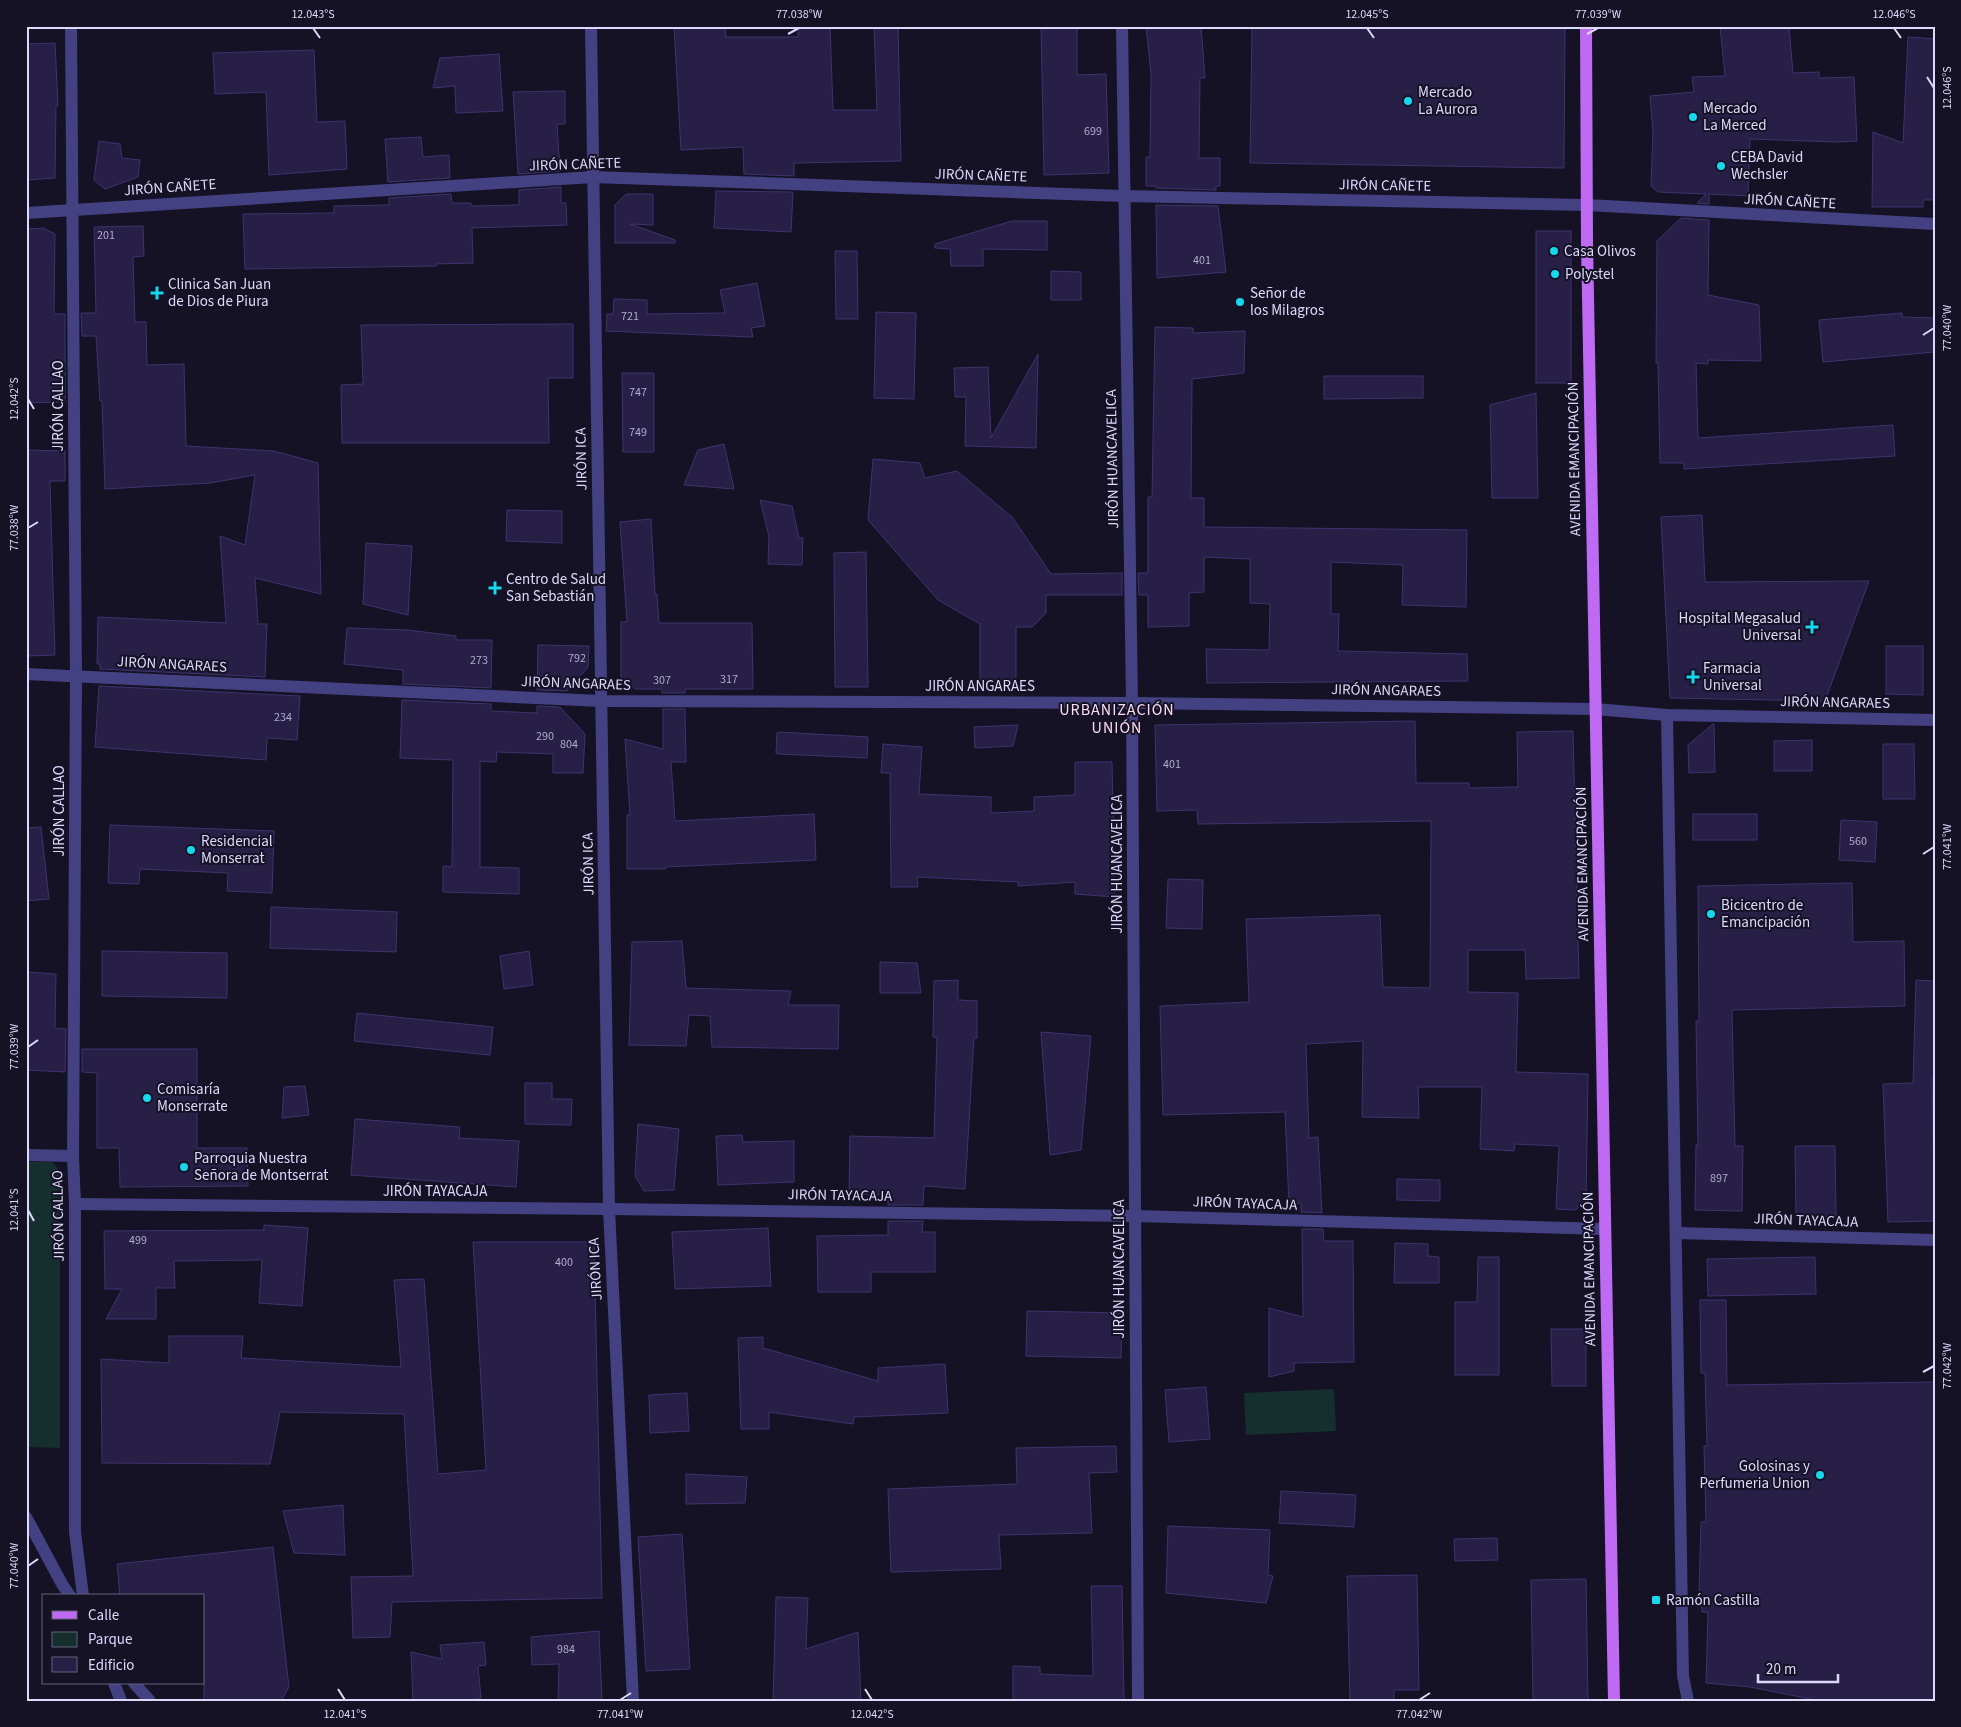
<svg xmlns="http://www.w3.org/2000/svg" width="1961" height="1727" font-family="'Source Sans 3',sans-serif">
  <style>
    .green { fill: #152f2e }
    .building { fill: #271f45; stroke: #3f336f }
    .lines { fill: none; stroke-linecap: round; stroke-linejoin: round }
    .minor { stroke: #434181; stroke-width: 12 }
    .major { stroke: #bf6af3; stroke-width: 12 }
    .ticks { fill: none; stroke: #ddd9fc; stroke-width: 2 }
    .poi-dot { fill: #16d7ec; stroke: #151226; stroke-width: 2 }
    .labels { text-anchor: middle; stroke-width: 4; stroke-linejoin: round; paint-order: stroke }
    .number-label { font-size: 12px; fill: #b0aace }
    .poi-label { font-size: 15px; fill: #ddd9fc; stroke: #151226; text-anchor: start }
    .street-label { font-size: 15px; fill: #ddd9fc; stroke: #151226 }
    .neighbourhood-label { font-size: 16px; letter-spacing: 1px; fill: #fcdbf0; stroke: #151226 }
    .neatline { fill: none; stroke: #ddd9fc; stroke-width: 2 }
    .ticks-label { font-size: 12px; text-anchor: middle; fill: #ddd9fc }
  </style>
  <rect width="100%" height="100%" fill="#151226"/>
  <g class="green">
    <polygon points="26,1162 52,1162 60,1171 60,1448 26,1447"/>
    <polygon points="1334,1389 1336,1431 1246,1435 1244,1393"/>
  </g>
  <g class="building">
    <polygon points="674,26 725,26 726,37 798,37 798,26 830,26 833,110 877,110 874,26 898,26 901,161 794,163 794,176 744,174 743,147 681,150"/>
    <polygon points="1041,26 1077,26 1077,75 1106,74 1109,173 1044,175"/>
    <polygon points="1146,26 1201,26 1205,78 1200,78 1199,158 1220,158 1220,186 1216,186 1216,190 1156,188 1156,186 1146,186 1146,157 1150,157 1151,74"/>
    <polygon points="1252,26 1565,26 1564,168 1250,163"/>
    <polygon points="1720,26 1789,26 1793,73 1819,72 1819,78 1854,77 1857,141 1836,142 1750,139 1748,196 1709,194 1709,204 1697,203 1706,194 1658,192 1651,186 1653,132 1650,96 1694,92 1692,77 1725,76"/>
    <polygon points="1908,37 1935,39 1935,200 1923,200 1923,207 1872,207 1873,132 1903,143"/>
    <polygon points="55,43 58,106 56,106 55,178 26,180 26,44"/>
    <polygon points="314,50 317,122 345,121 347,169 269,175 266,92 215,94 213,53"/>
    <polygon points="499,54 503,111 456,113 455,86 433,88 440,58"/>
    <polygon points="565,91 565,124 557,124 560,171 518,174 513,92"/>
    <polygon points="421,137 423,157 449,155 450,178 388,182 385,139"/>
    <polygon points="99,141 120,144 122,158 140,160 138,177 105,189 94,180"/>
    <polygon points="561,187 561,203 566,203 567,225 472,228 473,263 436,264 436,266 245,269 243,214 334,213 334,206 389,205 389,198 451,194 452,203 471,203 472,206 519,205 519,190"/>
    <polygon points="716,191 793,192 791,232 714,228"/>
    <polygon points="626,194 653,194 653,225 630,224 675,240 675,243 615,243 615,205"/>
    <polygon points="1156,205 1218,206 1226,272 1157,278"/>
    <polygon points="1681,218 1709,220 1708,295 1759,305 1761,361 1708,360 1708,364 1696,363 1698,438 1893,425 1895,456 1684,469 1684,463 1660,463 1658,363 1656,363 1657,241"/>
    <polygon points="1012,221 1047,221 1047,250 983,249 983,266 951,266 950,249 935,248 935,244"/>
    <polygon points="143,226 144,256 133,257 135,322 146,322 147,365 184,364 186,446 274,451 318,463 321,594 255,578 258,624 267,624 265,677 100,669 100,664 97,664 98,617 226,623 220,536 245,545 255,475 210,483 105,489 102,401 100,401 96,336 82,336 81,313 96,313 94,227"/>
    <polygon points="43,228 55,234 54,314 65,314 65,402 26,403 26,229"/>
    <rect x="1536" y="231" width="35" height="152"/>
    <polygon points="835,251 857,251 858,319 836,319"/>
    <polygon points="1051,271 1081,272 1081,300 1051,300"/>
    <polygon points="757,283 765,326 751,328 753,337 606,331 607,314 613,314 614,299 647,300 647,314 725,313 720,290"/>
    <polygon points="876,312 916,313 914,399 874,398"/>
    <polygon points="1902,313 1902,317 1935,318 1935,352 1823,362 1819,320"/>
    <polygon points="573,324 573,378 548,378 549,443 342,443 341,385 363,384 361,325"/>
    <polygon points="1155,327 1193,328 1193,333 1245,331 1244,373 1192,379 1191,498 1204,498 1204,527 1467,530 1466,607 1402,605 1403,565 1331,562 1331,614 1339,614 1338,651 1467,654 1468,681 1207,683 1206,649 1269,650 1270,604 1250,603 1250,559 1204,557 1204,592 1189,593 1189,626 1148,627 1148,595 1139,595 1138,573 1148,573 1148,497 1152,497"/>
    <polygon points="1038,354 1036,448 965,446 966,397 955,397 954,368 988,367 991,438"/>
    <polygon points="622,373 654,373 654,452 623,452"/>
    <polygon points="1324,376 1423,376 1423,398 1324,399"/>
    <polygon points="1536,393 1538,498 1492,498 1490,405"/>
    <polygon points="724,444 734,489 684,485 698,450"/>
    <polygon points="27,450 65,451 65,481 50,481 55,655 26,656"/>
    <polygon points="873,459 920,463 925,478 957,471 1012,517 1051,574 1122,573 1122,595 1046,595 1046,613 1032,627 1016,627 1016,688 980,687 980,624 938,600 868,520"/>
    <polygon points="760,500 792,506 799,538 803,538 802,565 768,564 769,537"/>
    <polygon points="507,510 562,511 562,543 506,541"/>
    <polygon points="1702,515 1705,582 1869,581 1825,701 1670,698 1661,517"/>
    <polygon points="651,519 655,594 657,594 659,623 752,623 753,689 685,689 685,693 662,693 662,689 635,689 621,677 621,622 627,622 620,522"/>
    <polygon points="366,543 412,546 408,615 363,604"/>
    <polygon points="866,552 868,687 835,687 834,553"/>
    <polygon points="347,628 408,630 456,636 456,640 492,640 491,688 403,684 403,670 344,664"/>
    <polygon points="538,645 589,646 588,667 567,691 537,690"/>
    <polygon points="1886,646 1923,646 1923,695 1886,694"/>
    <polygon points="99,686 300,696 297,740 267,738 266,760 95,747"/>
    <polygon points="402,700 491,704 491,711 537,713 537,706 560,707 585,734 583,773 553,773 553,754 497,752 496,762 480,761 480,867 519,868 519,894 443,892 443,866 452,867 453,760 400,758"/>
    <polygon points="663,709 685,709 686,762 671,762 675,821 814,814 816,860 665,867 665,869 627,869 627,815 630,815 625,739 663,749"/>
    <polygon points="1415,721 1416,783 1469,783 1469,788 1518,787 1517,732 1573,731 1579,978 1526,979 1525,950 1468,950 1468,992 1518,993 1516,1072 1588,1074 1586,1199 1576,1210 1556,1209 1559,1146 1515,1144 1514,1151 1480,1149 1482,1087 1418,1087 1419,1118 1362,1117 1363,1041 1306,1044 1309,1138 1318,1137 1322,1213 1301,1212 1301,1203 1289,1204 1285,1112 1163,1115 1160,1006 1249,1002 1246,919 1380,915 1383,987 1430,988 1431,821 1198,824 1197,810 1157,811 1155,725"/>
    <polygon points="1713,724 1714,724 1715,772 1689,773 1688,745"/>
    <polygon points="1018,725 1013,746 975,748 974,727"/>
    <polygon points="779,732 868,737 867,758 779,754 776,753 777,733"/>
    <polygon points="1812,740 1812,771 1774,771 1774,741"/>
    <polygon points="883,744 922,747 919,794 991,797 991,813 1034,811 1034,797 1075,795 1075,762 1112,762 1115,897 1075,894 1075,882 1018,886 1018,882 917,877 918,887 891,887 890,773 881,773"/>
    <polygon points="1883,744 1914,744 1915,799 1883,799"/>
    <rect x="1693" y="814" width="64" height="26"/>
    <polygon points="1841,820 1877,822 1875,862 1839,860"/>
    <polygon points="110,825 274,831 272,893 227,891 228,873 140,869 139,884 108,883"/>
    <polygon points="41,827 49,899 26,901 26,828"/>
    <polygon points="1168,879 1203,880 1202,929 1166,928"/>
    <polygon points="1852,883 1853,942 1904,941 1905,1006 1732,1010 1735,1146 1743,1146 1742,1211 1695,1210 1696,1145 1698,1145 1696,1021 1699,1021 1698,886"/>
    <polygon points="271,907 397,912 396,952 270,948"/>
    <polygon points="682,941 686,988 791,991 788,1005 839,1005 838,1049 712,1047 710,1016 689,1015 686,1046 629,1045 632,942"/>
    <polygon points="102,951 227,953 227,998 102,996"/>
    <polygon points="529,951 533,985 504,989 500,956"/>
    <polygon points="880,962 917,963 921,993 880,993"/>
    <polygon points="26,972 56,974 55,1028 66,1029 65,1072 26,1070"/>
    <polygon points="958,980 958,1000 977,1001 977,1038 974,1038 965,1189 924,1186 923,1205 888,1205 888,1195 849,1194 850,1136 934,1138 937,1038 933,1037 934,981"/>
    <polygon points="1916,980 1935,981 1935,1079 1932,1079 1935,1221 1888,1222 1883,1084 1913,1083"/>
    <polygon points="357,1013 493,1027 490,1055 354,1041"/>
    <polygon points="1041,1032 1091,1036 1081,1150 1050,1155"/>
    <polygon points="82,1049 197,1049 197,1148 247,1148 248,1186 120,1187 119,1148 97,1148 97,1073 82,1072"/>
    <polygon points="525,1083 552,1083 552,1099 572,1099 571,1125 525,1124"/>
    <polygon points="305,1086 309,1115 282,1118 284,1087"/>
    <polygon points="355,1119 460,1127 459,1138 519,1141 516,1187 351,1175"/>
    <polygon points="638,1124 679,1129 674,1190 644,1191 635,1176"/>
    <polygon points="742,1135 743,1142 794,1141 794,1182 718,1185 716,1136"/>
    <polygon points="1795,1146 1835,1146 1836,1216 1796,1217"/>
    <polygon points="1397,1179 1440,1180 1440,1201 1397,1200"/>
    <polygon points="888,1221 923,1221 922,1232 935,1232 935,1272 871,1272 871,1292 818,1292 817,1236 888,1235"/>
    <polygon points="264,1225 308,1228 302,1306 259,1303 262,1260 174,1261 175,1288 156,1288 156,1319 106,1319 122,1289 105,1289 104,1231 264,1230"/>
    <polygon points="768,1228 771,1286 675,1289 672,1232"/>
    <polygon points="1302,1229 1323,1229 1324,1241 1353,1241 1354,1362 1294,1363 1294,1371 1269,1377 1269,1308 1303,1317"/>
    <polygon points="473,1242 594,1242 602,1598 392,1602 390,1637 353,1638 351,1577 413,1576 404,1414 280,1412 270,1464 102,1463 101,1359 169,1363 169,1336 243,1336 241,1358 401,1367 394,1280 424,1279 438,1474 486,1470"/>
    <polygon points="1395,1243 1428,1244 1428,1256 1439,1257 1439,1283 1394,1283"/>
    <polygon points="1478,1257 1499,1257 1499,1375 1455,1375 1455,1302 1477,1302"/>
    <polygon points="1815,1257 1816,1294 1708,1296 1707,1259"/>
    <polygon points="1700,1300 1726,1300 1727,1385 1935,1382 1935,1701 1820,1701 1750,1687 1706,1683 1708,1612 1702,1612 1702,1592 1699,1592 1701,1522 1706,1522 1704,1446 1707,1446 1705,1373 1701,1373"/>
    <polygon points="1027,1311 1122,1313 1121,1358 1026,1356"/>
    <polygon points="1551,1329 1586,1329 1586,1386 1552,1386"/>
    <polygon points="763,1337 763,1348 878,1381 878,1368 945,1364 948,1413 854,1417 853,1424 769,1412 769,1429 741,1429 738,1338"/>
    <polygon points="1206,1387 1210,1439 1169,1442 1165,1390"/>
    <polygon points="687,1393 689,1431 650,1433 649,1395"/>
    <polygon points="1116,1446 1117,1472 1089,1473 1092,1533 999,1535 1001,1569 891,1572 888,1489 1017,1484 1016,1448"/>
    <polygon points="686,1474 747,1477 745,1503 686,1504"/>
    <polygon points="1281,1491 1356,1495 1354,1527 1279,1523"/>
    <polygon points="343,1505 345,1555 294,1553 283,1511"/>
    <polygon points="1168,1526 1270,1530 1268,1575 1273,1576 1266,1603 1166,1593"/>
    <polygon points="682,1534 690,1669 646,1671 638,1537"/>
    <polygon points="1497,1538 1498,1560 1455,1561 1454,1539"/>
    <polygon points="273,1547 289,1687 281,1701 204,1701 204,1596 120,1596 117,1564"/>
    <polygon points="1417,1575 1419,1690 1394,1690 1394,1701 1350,1701 1347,1576"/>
    <polygon points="1586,1579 1588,1701 1533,1701 1531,1580"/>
    <polygon points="1091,1586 1122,1586 1124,1701 1013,1701 1013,1666 1040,1667 1040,1674 1093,1676"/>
    <polygon points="776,1597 808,1598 806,1649 858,1632 861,1701 773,1701"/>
    <polygon points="599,1631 602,1701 558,1701 559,1664 532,1665 531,1637"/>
    <polygon points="484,1642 486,1665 478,1666 481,1698 459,1701 413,1701 411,1652 442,1659 440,1645"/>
  </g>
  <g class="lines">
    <g class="minor">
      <polyline points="71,26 76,676 73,1156 75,1204 75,1532 83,1596"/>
      <polyline points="591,26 609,1209 633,1701"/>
      <polyline points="1122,26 1132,703 1138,1701"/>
      <polyline points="26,213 593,177 1124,196 1587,205 1935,224"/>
      <polyline points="26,674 601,701 1132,703 1595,709 1667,715 1935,720"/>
      <polyline points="1667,715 1683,1676 1688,1701"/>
      <polyline points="26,1155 73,1156"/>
      <polyline points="75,1204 609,1209 1135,1216 1605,1229"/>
      <polyline points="1677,1233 1935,1240"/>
      <polyline points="26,1517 62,1584 70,1596"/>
      <polyline points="114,1683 121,1701"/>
      <polyline points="134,1683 150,1701"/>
    </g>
    <polyline class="major" points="1586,26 1587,242 1614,1701"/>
  </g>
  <path class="ticks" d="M313 28 320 38M1367 28 1374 38M1894 28 1901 38M788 34 799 28M1587 34 1598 28M1927 77 1934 88M1923 335 1934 328M28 399 34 409M28 528 38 522M1923 854 1934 847M28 1047 38 1040M28 1210 34 1221M1923 1372 1934 1366M28 1566 38 1559M338 1689 345 1700M865 1689 872 1700M620 1700 631 1693M1419 1700 1430 1693"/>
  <g class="poi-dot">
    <circle cx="1408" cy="101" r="5"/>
    <circle cx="1693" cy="117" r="5"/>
    <circle cx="1721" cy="166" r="5"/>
    <circle cx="1554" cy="251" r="5"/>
    <circle cx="1555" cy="274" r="5"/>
    <path d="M154.5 285.5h5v5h5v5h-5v5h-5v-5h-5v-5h5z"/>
    <circle cx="1240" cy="302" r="5"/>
    <path d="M492.5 580.5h5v5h5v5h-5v5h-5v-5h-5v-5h5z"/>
    <path d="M1809.5 619.5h5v5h5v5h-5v5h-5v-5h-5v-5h5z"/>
    <path d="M1690.5 669.5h5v5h5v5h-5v5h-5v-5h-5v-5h5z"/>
    <circle cx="191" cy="850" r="5"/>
    <circle cx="1711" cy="914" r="5"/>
    <circle cx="147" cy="1098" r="5"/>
    <circle cx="184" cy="1167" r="5"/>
    <circle cx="1820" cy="1475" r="5"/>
    <rect x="1651" y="1595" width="10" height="10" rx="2.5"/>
  </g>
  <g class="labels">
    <g class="number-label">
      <text x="1093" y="135">699</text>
      <text x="106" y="239">201</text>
      <text x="1202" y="264">401</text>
      <text x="630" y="320">721</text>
      <text x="638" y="396">747</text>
      <text x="638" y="436">749</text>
      <text x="577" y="662">792</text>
      <text x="479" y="664">273</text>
      <text x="729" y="683">317</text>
      <text x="662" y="684">307</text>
      <text x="283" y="721">234</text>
      <text x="545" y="740">290</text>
      <text x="569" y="748">804</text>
      <text x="1172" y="768">401</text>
      <text x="1858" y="845">560</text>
      <text x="1719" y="1182">897</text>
      <text x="138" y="1244">499</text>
      <text x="564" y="1266">400</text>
      <text x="566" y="1653">984</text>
    </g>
    <g class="poi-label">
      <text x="1418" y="97">Mercado<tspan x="1418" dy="17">La Aurora</tspan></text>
      <text x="1703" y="113">Mercado<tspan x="1703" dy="17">La Merced</tspan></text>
      <text x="1731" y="162">CEBA David<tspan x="1731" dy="17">Wechsler</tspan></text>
      <text x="1564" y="256">Casa Olivos</text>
      <text x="1565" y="279">Polystel</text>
      <text x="168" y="289">Clinica San Juan<tspan x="168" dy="17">de Dios de Piura</tspan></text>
      <text x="1250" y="298">Señor de<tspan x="1250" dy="17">los Milagros</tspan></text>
      <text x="506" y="584">Centro de Salud<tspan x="506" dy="17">San Sebastián</tspan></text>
      <text x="1801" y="623" text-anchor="end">Hospital Megasalud<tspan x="1801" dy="17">Universal</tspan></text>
      <text x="1703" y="673">Farmacia<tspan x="1703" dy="17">Universal</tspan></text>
      <text x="201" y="846">Residencial<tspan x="201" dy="17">Monserrat</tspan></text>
      <text x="1721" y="910">Bicicentro de<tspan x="1721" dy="17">Emancipación</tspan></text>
      <text x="157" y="1094">Comisaría<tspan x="157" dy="17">Monserrate</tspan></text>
      <text x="194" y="1163">Parroquia Nuestra<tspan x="194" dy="17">Señora de Montserrat</tspan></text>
      <text x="1810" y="1471" text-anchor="end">Golosinas y<tspan x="1810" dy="17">Perfumeria Union</tspan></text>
      <text x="1666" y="1605">Ramón Castilla</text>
    </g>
    <g class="street-label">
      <text transform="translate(575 164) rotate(-2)" y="5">JIRÓN CAÑETE</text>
      <text transform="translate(981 175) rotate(2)" y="5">JIRÓN CAÑETE</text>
      <text transform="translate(1385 185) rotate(1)" y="5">JIRÓN CAÑETE</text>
      <text transform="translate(170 187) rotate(-4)" y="5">JIRÓN CAÑETE</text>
      <text transform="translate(1790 201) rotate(3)" y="5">JIRÓN CAÑETE</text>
      <text transform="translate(58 406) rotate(-90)" y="5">JIRÓN CALLAO</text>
      <text transform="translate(581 459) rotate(-91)" y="5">JIRÓN ICA</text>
      <text transform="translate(1112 459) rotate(-91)" y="5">JIRÓN HUANCAVELICA</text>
      <text transform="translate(1574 459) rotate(-91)" y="5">AVENIDA EMANCIPACIÓN</text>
      <text transform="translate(172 664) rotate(3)" y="5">JIRÓN ANGARAES</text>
      <text transform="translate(576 683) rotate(2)" y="5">JIRÓN ANGARAES</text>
      <text x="980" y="691">JIRÓN ANGARAES</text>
      <text transform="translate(1386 690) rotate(1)" y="5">JIRÓN ANGARAES</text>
      <text transform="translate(1835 702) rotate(1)" y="5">JIRÓN ANGARAES</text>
      <text transform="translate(59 811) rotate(-90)" y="5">JIRÓN CALLAO</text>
      <text transform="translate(588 864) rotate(-91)" y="5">JIRÓN ICA</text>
      <text transform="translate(1117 864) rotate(-90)" y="5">JIRÓN HUANCAVELICA</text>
      <text transform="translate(1582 864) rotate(-91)" y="5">AVENIDA EMANCIPACIÓN</text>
      <text x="435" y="1196">JIRÓN TAYACAJA</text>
      <text transform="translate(840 1195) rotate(1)" y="5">JIRÓN TAYACAJA</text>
      <text transform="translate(1245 1203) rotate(2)" y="5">JIRÓN TAYACAJA</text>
      <text transform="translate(58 1216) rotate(-91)" y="5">JIRÓN CALLAO</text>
      <text transform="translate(1806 1220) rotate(2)" y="5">JIRÓN TAYACAJA</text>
      <text transform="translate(595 1269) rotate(-93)" y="5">JIRÓN ICA</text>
      <text transform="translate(1119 1269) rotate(-90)" y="5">JIRÓN HUANCAVELICA</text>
      <text transform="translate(1589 1269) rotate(-91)" y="5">AVENIDA EMANCIPACIÓN</text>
    </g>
    <g class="neighbourhood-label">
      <text x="1117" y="715">URBANIZACIÓN<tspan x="1117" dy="18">UNIÓN</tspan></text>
    </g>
  </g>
  <rect width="1961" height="1727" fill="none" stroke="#151226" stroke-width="55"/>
  <rect x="42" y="1594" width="162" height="90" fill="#151226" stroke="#65627c"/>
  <rect x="52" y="1611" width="25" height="8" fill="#bf6af3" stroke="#65627c"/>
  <text x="88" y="1620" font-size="15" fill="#ddd9fc">Calle</text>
  <rect x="52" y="1632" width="25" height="15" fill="#152f2e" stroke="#65627c"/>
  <text x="88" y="1644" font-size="15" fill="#ddd9fc">Parque</text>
  <rect x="52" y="1657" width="25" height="15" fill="#271f45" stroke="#65627c"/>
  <text x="88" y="1670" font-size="15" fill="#ddd9fc">Edificio</text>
  <path d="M1758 1674v8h80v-8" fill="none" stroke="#ddd9fc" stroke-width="2.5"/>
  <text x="1766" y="1674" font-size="15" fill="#ddd9fc" stroke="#151226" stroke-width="4" paint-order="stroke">20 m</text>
  <rect x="28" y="28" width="1906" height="1672" class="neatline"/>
  <g class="ticks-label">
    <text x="313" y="18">12.043°S</text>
    <text x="799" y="18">77.038°W</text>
    <text x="1367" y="18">12.045°S</text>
    <text x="1598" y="18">77.039°W</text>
    <text x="1894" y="18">12.046°S</text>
    <text transform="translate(1947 88) rotate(-90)" y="4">12.046°S</text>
    <text transform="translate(1947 328) rotate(-90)" y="4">77.040°W</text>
    <text transform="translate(14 399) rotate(-90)" y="4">12.042°S</text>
    <text transform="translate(14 528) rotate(-90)" y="4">77.038°W</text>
    <text transform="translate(1947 847) rotate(-90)" y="4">77.041°W</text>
    <text transform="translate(14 1047) rotate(-90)" y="4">77.039°W</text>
    <text transform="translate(14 1210) rotate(-90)" y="4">12.041°S</text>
    <text transform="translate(1947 1366) rotate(-90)" y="4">77.042°W</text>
    <text transform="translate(14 1566) rotate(-90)" y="4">77.040°W</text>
    <text x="345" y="1718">12.041°S</text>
    <text x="620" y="1718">77.041°W</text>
    <text x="872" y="1718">12.042°S</text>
    <text x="1419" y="1718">77.042°W</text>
  </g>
</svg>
